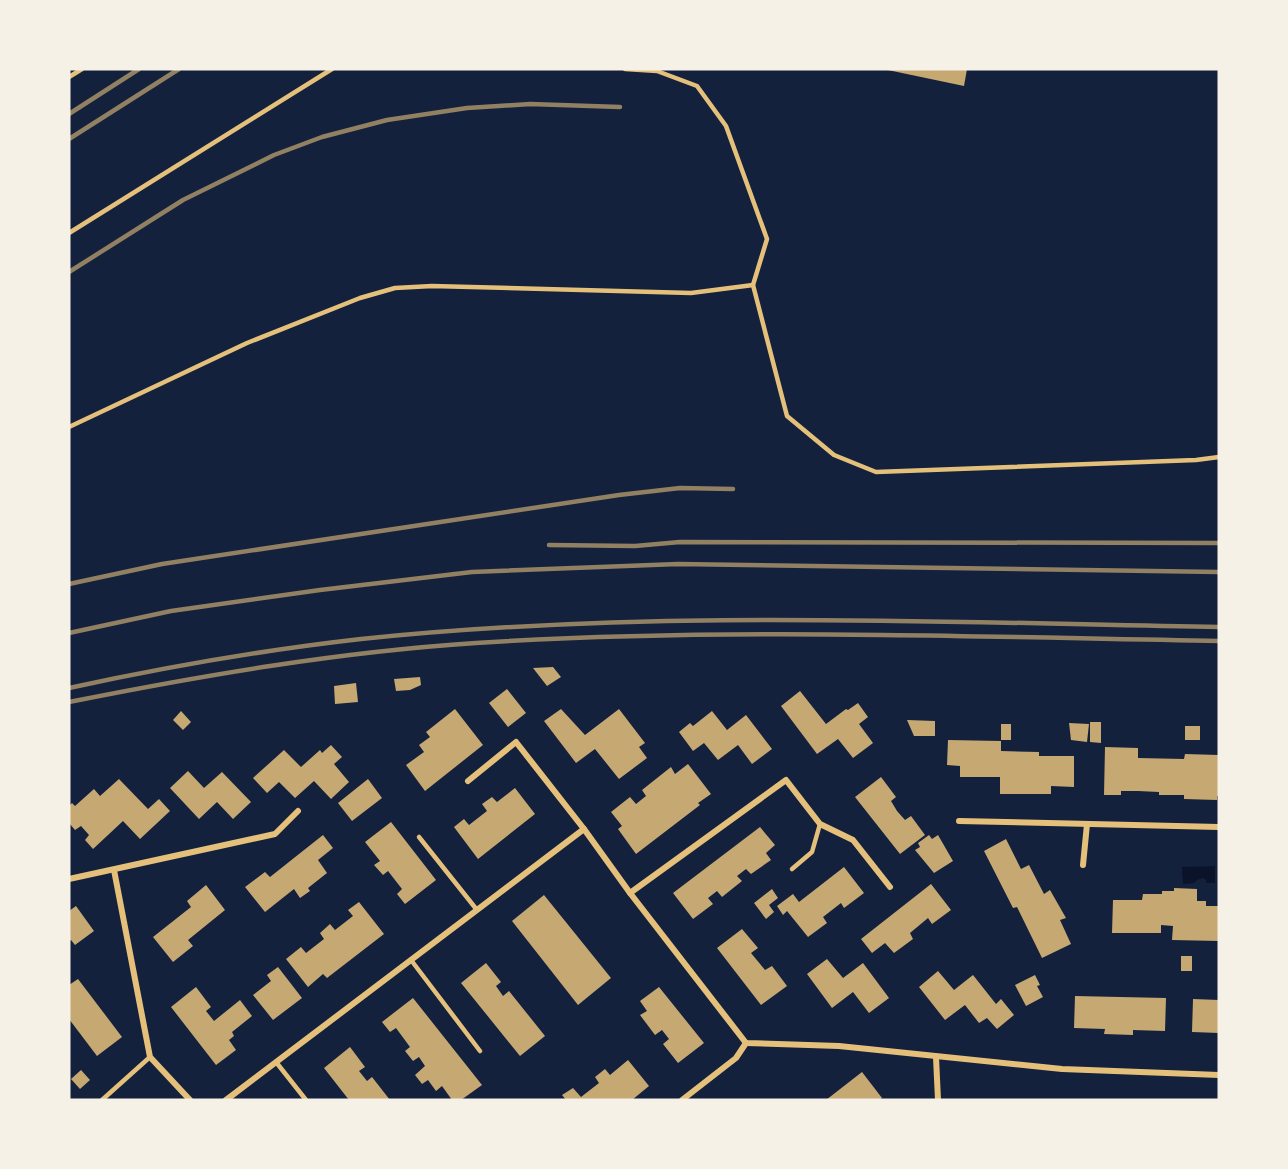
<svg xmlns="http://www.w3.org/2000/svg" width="1288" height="1169" font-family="'Asap Condensed',sans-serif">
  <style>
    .water { fill: #0b132b }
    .building { fill: #c6a872 }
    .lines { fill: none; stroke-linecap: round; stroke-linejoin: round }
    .service { stroke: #e5c07b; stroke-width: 4.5 }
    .minor { stroke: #e5c07b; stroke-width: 6 }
    .rail { stroke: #918062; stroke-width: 4.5 }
  </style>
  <rect width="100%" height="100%" fill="#14213d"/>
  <polygon class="water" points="1215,866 1215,883 1206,883 1206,880 1203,878 1197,880 1194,883 1183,884 1182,867"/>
  <g class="building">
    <polygon points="883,69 967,69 964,86"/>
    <polygon points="553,667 561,677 547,686 533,668"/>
    <polygon points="420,677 421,685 410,690 396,691 394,679"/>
    <polygon points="356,683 358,702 335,704 334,686"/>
    <polygon points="507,689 526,713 508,727 489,703"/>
    <polygon points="800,691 826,724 846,709 848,710 858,703 868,717 859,724 873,743 853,758 838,739 817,754 781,706"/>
    <polygon points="455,709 483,745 425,791 406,765 424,752 419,745 430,737 426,732"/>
    <polygon points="561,709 585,735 619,709 645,743 639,747 647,758 619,779 595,749 576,763 544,721"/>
    <polygon points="181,711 191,722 183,730 173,720"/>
    <polygon points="712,711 727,730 746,715 772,749 752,764 738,745 718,760 704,743 693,751 679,732 690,723 693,726"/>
    <polygon points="907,720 935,721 935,736 914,736"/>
    <polygon points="1090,722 1101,722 1101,743 1090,742"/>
    <polygon points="1069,723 1089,724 1087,742 1071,740"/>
    <rect x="1001" y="724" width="10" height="16"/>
    <rect x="1185" y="726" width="15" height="14"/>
    <polygon points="948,740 1001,741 1001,751 1039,752 1039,756 1074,756 1074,787 1051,786 1051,794 1000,794 1000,777 960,777 960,766 947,765"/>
    <polygon points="331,745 342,757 334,764 349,782 331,799 314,781 295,798 279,782 267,793 253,778 284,750 301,767 320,750 322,753"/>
    <polygon points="1105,747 1138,748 1138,758 1184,759 1185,754 1219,755 1219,796 1217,796 1217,800 1184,799 1184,795 1159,795 1159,792 1138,791 1121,791 1121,795 1104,795"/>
    <polygon points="688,764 711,794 698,803 700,805 636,854 618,829 622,826 611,812 630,797 636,804 646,796 642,790 671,767 675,774"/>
    <polygon points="188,771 204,788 222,772 251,802 233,819 217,802 199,819 170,788"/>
    <polygon points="881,777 896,797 891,801 897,811 905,820 911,816 925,835 900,854 855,797"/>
    <polygon points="119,779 148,809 159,799 170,811 140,839 123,821 93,849 85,840 89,835 81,826 75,830 69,823 69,806 72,803 75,806 94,789 100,796"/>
    <polygon points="368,779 382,798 352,821 338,803"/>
    <polygon points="515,788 535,814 478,859 454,827 464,819 469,825 487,811 482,804 492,797 497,802"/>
    <polygon points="391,822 436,880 405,904 397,894 402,889 388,871 383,875 374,865 380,861 365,842"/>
    <polygon points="760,827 775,845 766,853 771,860 751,874 746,869 737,876 742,881 722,897 717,891 708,898 713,904 693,919 673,893"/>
    <polygon points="323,835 333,848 318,860 327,873 308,888 310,891 300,898 294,889 265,912 245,887 265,872 270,877"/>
    <polygon points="929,835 932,839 938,835 953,861 934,873 915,850 920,847 918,843"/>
    <polygon points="1006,839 1021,869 1029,865 1044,894 1050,890 1066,918 1060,920 1071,944 1042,958 1017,907 1013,908 984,851"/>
    <polygon points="844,867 864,893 844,908 841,903 823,917 827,923 808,937 787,911 783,915 777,906 793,894 799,902"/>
    <polygon points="931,884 951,910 932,924 928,918 910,933 913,939 894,953 885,943 872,953 861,939"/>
    <polygon points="206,885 225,910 188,940 193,946 173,962 153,937 191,907 187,901"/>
    <polygon points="1174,888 1197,889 1197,901 1206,901 1206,906 1219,906 1219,941 1172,940 1173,926 1161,925 1161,933 1112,933 1113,900 1142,900 1143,894 1162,894 1162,891 1174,891"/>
    <polygon points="772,889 778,898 769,905 774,912 766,919 754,903"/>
    <polygon points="544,895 611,978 578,1005 512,921"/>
    <polygon points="359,902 384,934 327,978 323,974 308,987 286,959 301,947 306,953 324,939 320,933 330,924 335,930 353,916 348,910"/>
    <polygon points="76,906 94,931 75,945 71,940 69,942 69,911"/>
    <polygon points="742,929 758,948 751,953 765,970 772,966 787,986 761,1005 717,948"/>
    <rect x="1181" y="956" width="11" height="15"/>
    <polygon points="827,959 843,978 863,963 889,998 869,1013 853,992 832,1008 807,974"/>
    <polygon points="486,963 501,982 496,986 503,996 509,991 545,1036 520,1056 461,983"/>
    <polygon points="278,967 302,998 273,1020 253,995 271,981 267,975"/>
    <polygon points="938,971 954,990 973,975 996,1004 1001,999 1014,1015 997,1029 987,1018 979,1023 965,1005 945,1020 919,987"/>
    <polygon points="1035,975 1040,985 1037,986 1043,997 1026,1006 1015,985"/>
    <polygon points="78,979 122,1037 97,1056 69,1019 69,985"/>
    <polygon points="196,987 211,1007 206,1011 214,1021 240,1000 252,1016 232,1032 234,1036 229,1040 236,1050 216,1065 171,1007"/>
    <polygon points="659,987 704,1043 678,1063 663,1044 669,1039 662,1030 655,1035 640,1015 647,1011 640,1001"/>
    <polygon points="1075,996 1166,998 1165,1031 1133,1030 1133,1035 1104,1034 1105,1029 1074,1028"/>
    <polygon points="413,998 482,1085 461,1100 452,1100 442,1086 436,1091 428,1080 422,1084 415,1075 425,1066 419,1057 413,1061 405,1051 410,1047 396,1028 390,1032 382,1022"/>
    <polygon points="1193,999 1219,1000 1219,1033 1192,1032"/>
    <polygon points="350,1047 365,1067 359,1071 367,1081 372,1077 390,1100 349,1100 324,1068"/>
    <polygon points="628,1060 649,1086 632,1100 566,1100 562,1095 573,1088 581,1097 599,1083 595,1077 605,1069 610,1075"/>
    <polygon points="81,1070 90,1080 80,1089 71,1079"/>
    <polygon points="862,1072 882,1098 879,1100 826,1100"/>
  </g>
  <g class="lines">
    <g class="service">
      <polyline points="625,69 657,71 697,86 726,126 767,239 753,285 787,416 834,455 876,472 1196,460 1219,457"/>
      <polyline points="69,77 82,69"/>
      <polyline points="69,233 332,69"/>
      <polyline points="69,427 247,343 360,298 395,288 432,286 691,293 753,285"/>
      <polyline points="419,837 477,910"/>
      <polyline points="792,869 812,852 820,824"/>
      <polyline points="411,960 480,1051"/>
      <polyline points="276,1062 306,1100"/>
      <polyline points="102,1100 150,1057"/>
    </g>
    <g class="minor">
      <polyline points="468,781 516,742 584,829"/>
      <polyline points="959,821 1219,827"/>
      <polyline points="1083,865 1087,824"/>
      <polyline points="114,870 150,1057 190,1100"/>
      <polyline points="69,879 275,834 298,811"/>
      <polyline points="630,893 786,780 820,824 853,840 890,887"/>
      <polyline points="936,1057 938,1100"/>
      <polyline points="226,1100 584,829 630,893 746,1043 839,1046 1062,1069 1219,1075"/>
      <polyline points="682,1100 736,1058 746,1043"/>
    </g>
    <g class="rail">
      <polyline points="69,114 139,69"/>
      <polyline points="69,139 179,69"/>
      <polyline points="69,272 183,200 274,155 322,137 387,120 467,108 530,104 620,107"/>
      <polyline points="549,545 635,546 680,542 1219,543"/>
      <polyline points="69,584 162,564 619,495 680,488 733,489"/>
      <polyline points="69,633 171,611 320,590 472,572 678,564 1219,572"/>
      <path d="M69 688C166 667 263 650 361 639 646 609 933 622 1219 627"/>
      <path d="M69 702C204 675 339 652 476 643 723 627 972 637 1219 641"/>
    </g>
  </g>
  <rect width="1288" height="1169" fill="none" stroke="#f6f1e7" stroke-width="141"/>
</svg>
